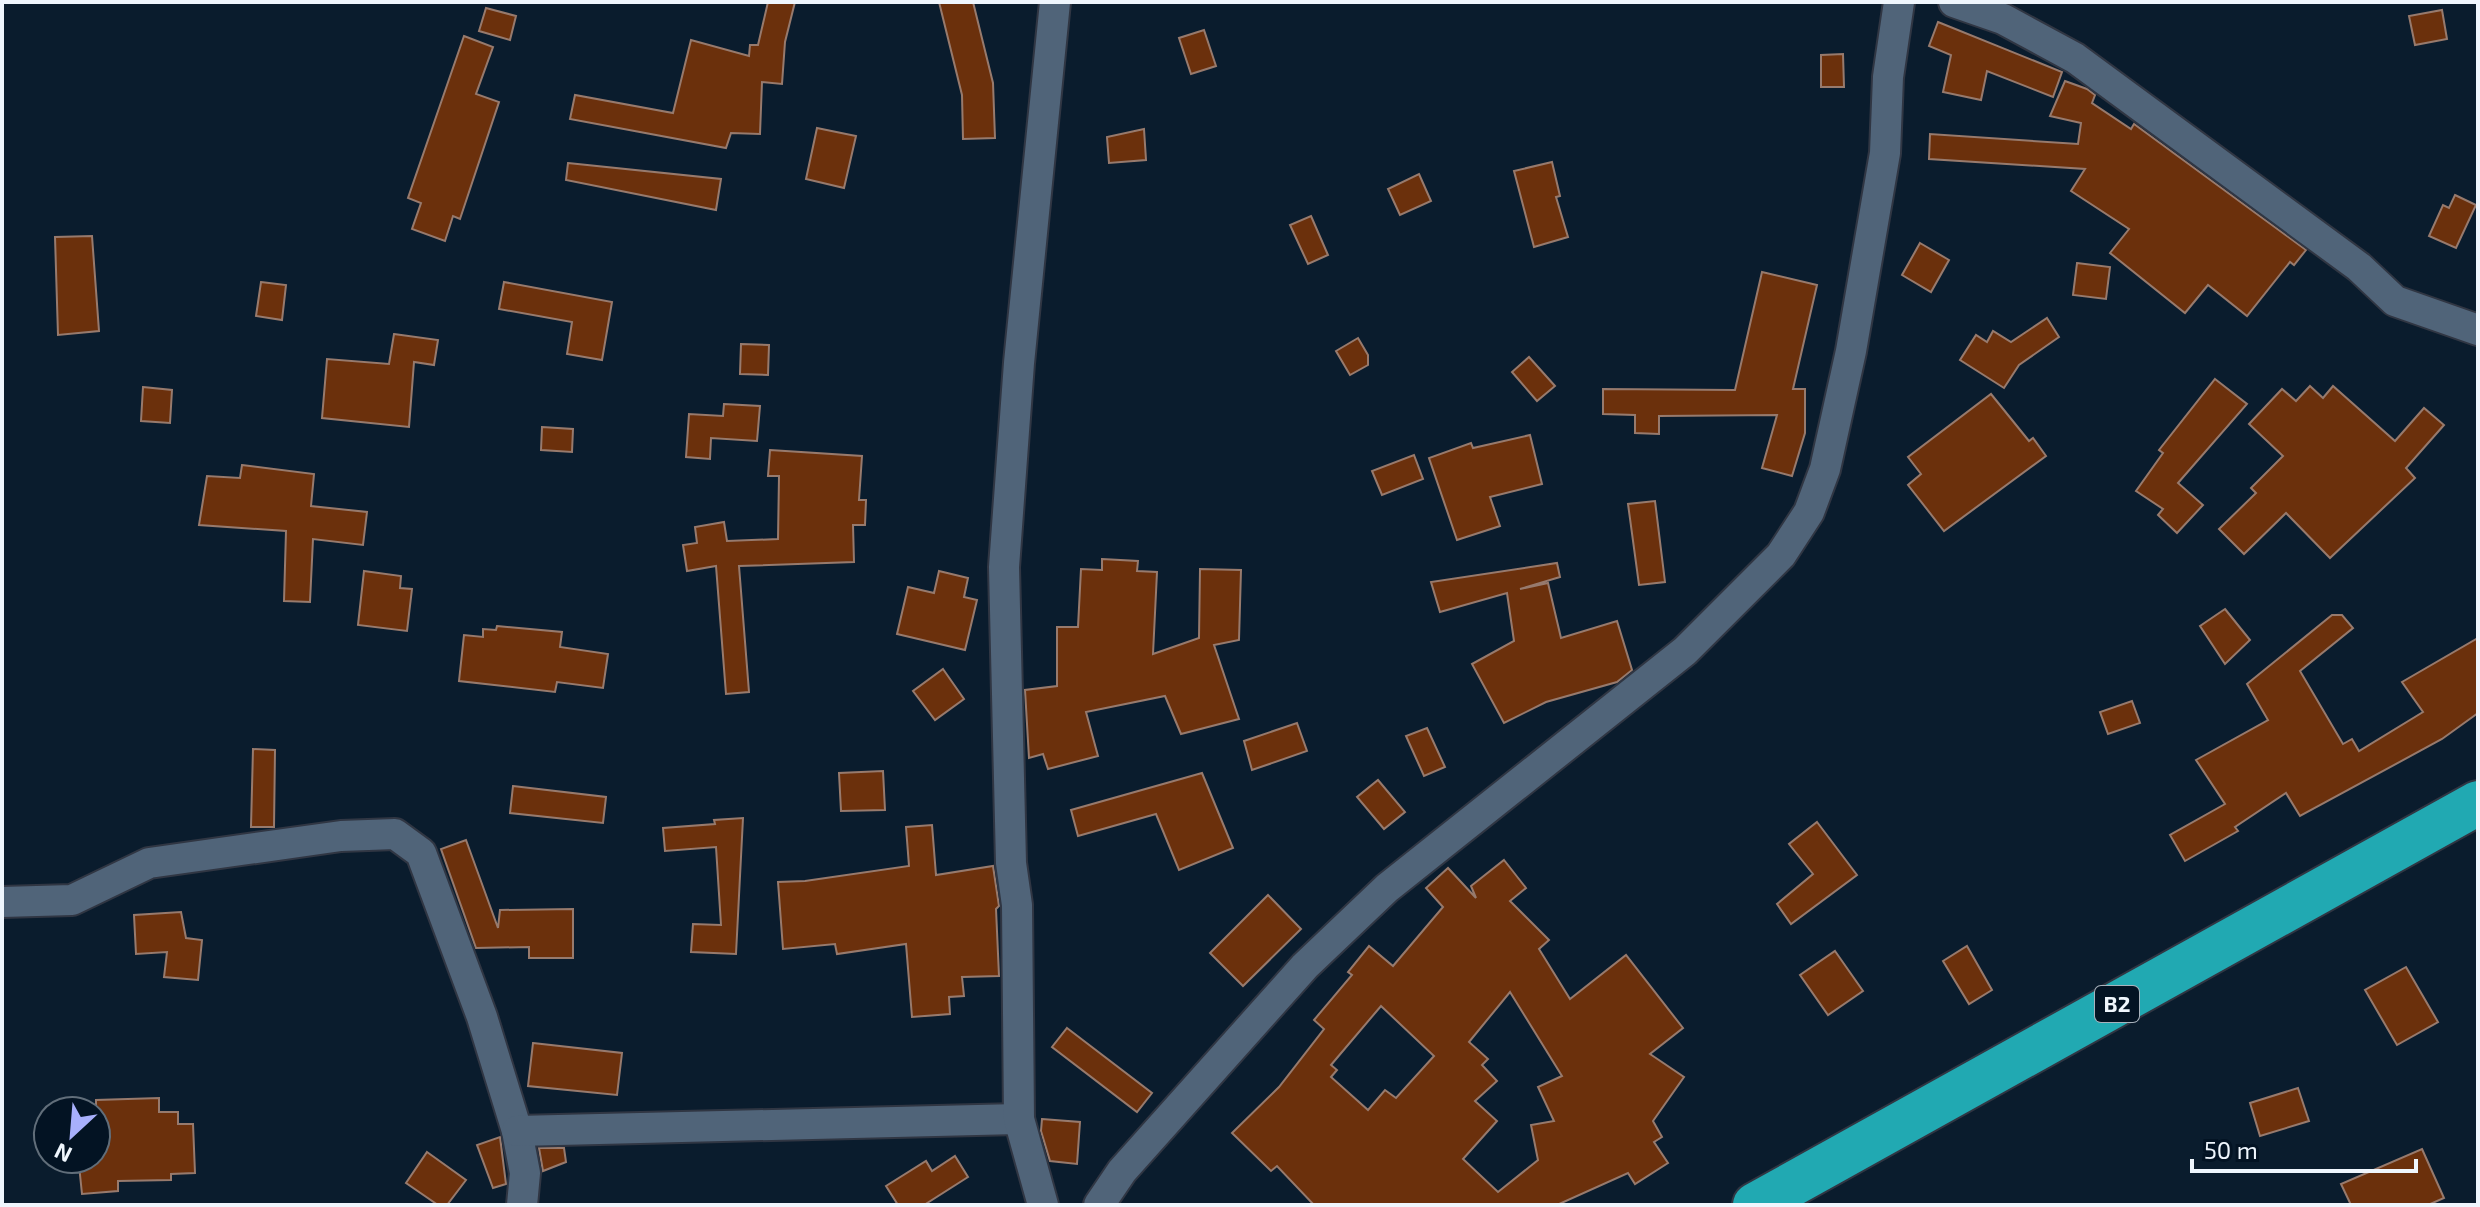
<svg xmlns="http://www.w3.org/2000/svg" width="2480" height="1207" font-family="'Exo 2',sans-serif">
  <style>
    .building { fill: #6b300c; stroke: #977a6d; stroke-width: 2; fill-rule: evenodd }
    .lines { fill: none; stroke-linecap: round; stroke-linejoin: round }
    .minor-casing { stroke: #303643; stroke-width: 34 }
    .highway-casing { stroke: #303643; stroke-width: 48 }
    .minor { stroke: #506479; stroke-width: 30 }
    .highway { stroke: #21a9b2; stroke-width: 44 }
    .labels { text-anchor: middle; stroke-width: 6; stroke-linejoin: round; paint-order: stroke }
    .shield { fill: #031323; stroke: #a8b2bc; stroke-width: 2 }
    .shield-label { font-size: 22px; font-weight: bold; fill: #eff6fd }
  </style>
  <rect width="100%" height="100%" fill="#0a1c2d"/>
  <g class="building">
    <polygon points="768,2 795,2 785,42 782,84 762,82 760,134 731,133 726,148 570,119 575,95 673,113 691,40 749,56 750,45 758,45"/>
    <polygon points="939,2 973,2 993,83 995,138 963,139 962,95"/>
    <polygon points="486,8 516,16 510,40 479,31"/>
    <polygon points="2442,10 2447,39 2415,45 2409,16"/>
    <polygon points="1938,22 2062,72 2053,97 1987,71 1981,100 1943,92 1951,55 1929,46"/>
    <polygon points="1204,30 1216,66 1191,74 1179,38"/>
    <polygon points="464,36 493,47 476,94 499,102 460,219 453,216 445,241 412,229 421,203 408,198"/>
    <polygon points="1843,54 1844,87 1821,87 1821,55"/>
    <polygon points="2065,81 2087,89 2095,95 2092,103 2131,129 2134,124 2306,250 2294,265 2290,262 2247,316 2208,285 2185,313 2110,253 2129,229 2071,191 2085,169 1929,159 1930,134 2078,144 2081,123 2050,116"/>
    <polygon points="817,128 856,136 844,188 806,179"/>
    <polygon points="1144,129 1146,160 1109,163 1107,137"/>
    <polygon points="1552,162 1560,196 1556,197 1568,237 1534,247 1514,171"/>
    <polygon points="568,163 721,179 716,210 566,180"/>
    <polygon points="1419,174 1431,201 1400,215 1388,189"/>
    <polygon points="2455,195 2476,205 2456,248 2429,236 2443,205 2449,208"/>
    <polygon points="1311,216 1328,255 1308,264 1290,225"/>
    <polygon points="92,236 99,331 58,335 55,237"/>
    <polygon points="1920,243 1949,260 1931,292 1902,275"/>
    <polygon points="2077,263 2110,267 2106,299 2073,295"/>
    <polygon points="1762,272 1817,285 1793,389 1805,389 1805,433 1792,476 1762,468 1777,415 1659,416 1659,434 1635,433 1635,415 1603,414 1603,389 1735,390"/>
    <polygon points="261,282 286,285 282,320 256,316"/>
    <polygon points="504,282 612,302 602,360 567,354 572,322 499,309"/>
    <polygon points="2047,318 2059,337 2019,365 2004,388 1960,360 1976,335 1987,342 1993,331 2011,342"/>
    <polygon points="394,334 438,340 434,365 414,362 409,427 322,418 327,359 389,364"/>
    <polygon points="1358,338 1368,355 1368,365 1350,375 1336,351"/>
    <polygon points="741,344 769,345 768,375 740,374"/>
    <polygon points="1529,357 1555,386 1537,401 1512,372"/>
    <polygon points="2215,379 2247,404 2178,483 2203,505 2177,533 2158,515 2163,509 2136,491 2163,453 2159,450"/>
    <polygon points="2310,386 2323,398 2333,386 2395,441 2424,408 2444,425 2406,468 2415,478 2330,558 2286,513 2244,554 2219,529 2256,493 2251,488 2283,456 2249,424 2282,389 2296,401"/>
    <polygon points="143,387 172,390 170,423 141,421"/>
    <polygon points="1991,394 2029,441 2033,438 2046,456 1944,531 1908,485 1921,474 1908,457"/>
    <polygon points="724,404 760,406 757,441 711,438 710,459 686,457 689,414 723,416"/>
    <polygon points="542,427 573,429 572,452 541,450"/>
    <polygon points="1530,435 1542,484 1490,497 1500,526 1457,540 1429,458 1471,443 1473,448"/>
    <polygon points="770,450 862,456 859,500 866,500 865,525 853,525 854,562 739,566 749,692 726,694 716,566 687,571 683,545 697,543 695,527 724,522 727,541 778,539 779,476 768,476"/>
    <polygon points="1414,455 1423,479 1382,495 1372,471"/>
    <polygon points="242,465 314,474 311,506 367,512 363,545 313,539 310,602 284,601 286,531 199,525 207,476 240,478"/>
    <polygon points="1655,501 1665,582 1639,585 1628,504"/>
    <polygon points="1102,559 1138,561 1137,571 1157,572 1153,654 1199,638 1200,569 1241,570 1239,640 1214,645 1239,719 1181,734 1165,696 1086,712 1098,756 1048,769 1043,754 1029,758 1025,690 1057,686 1057,627 1078,627 1081,569 1102,570"/>
    <polygon points="1557,563 1560,577 1520,589 1548,583 1561,638 1617,621 1632,670 1617,682 1546,702 1504,723 1472,664 1514,641 1507,593 1440,612 1431,582"/>
    <polygon points="364,571 401,576 400,588 412,589 407,631 358,625"/>
    <polygon points="939,571 968,578 964,597 977,600 965,650 897,634 908,587 934,593"/>
    <polygon points="2225,609 2250,640 2225,664 2200,626"/>
    <polygon points="2332,615 2342,615 2353,628 2300,671 2343,744 2352,739 2359,751 2423,712 2402,682 2478,638 2478,713 2442,739 2300,816 2286,793 2235,827 2238,831 2185,861 2170,835 2225,804 2196,760 2268,720 2247,684"/>
    <polygon points="497,626 562,632 560,647 608,654 603,688 557,682 555,692 459,681 464,635 483,637 483,629 496,630"/>
    <polygon points="943,669 964,699 935,720 913,691"/>
    <polygon points="2132,701 2140,723 2108,734 2100,712"/>
    <polygon points="1297,723 1307,751 1252,770 1244,741"/>
    <polygon points="1427,728 1445,767 1424,776 1406,736"/>
    <polygon points="253,749 275,750 274,827 251,827"/>
    <polygon points="883,771 885,810 841,811 839,773"/>
    <polygon points="1202,773 1233,848 1179,870 1156,814 1078,836 1071,810"/>
    <polygon points="1378,780 1405,812 1384,829 1357,797"/>
    <polygon points="513,786 606,797 603,823 510,813"/>
    <polygon points="743,818 736,954 691,952 693,924 721,925 716,847 665,851 663,828 715,824 714,820"/>
    <polygon points="1817,822 1857,875 1791,924 1777,904 1813,874 1789,844"/>
    <polygon points="932,825 936,875 993,866 999,906 996,909 999,976 962,977 964,996 949,997 950,1014 912,1017 906,944 837,954 835,944 783,949 778,882 805,881 909,866 906,827"/>
    <polygon points="466,840 498,928 500,910 573,909 573,958 529,958 529,947 476,948 441,849"/>
    <path d="M1504 860 1526 888 1510 901 1549 940 1539 949 1570 999 1626 955 1683 1028 1650 1054 1684 1077 1653 1121 1662 1137 1654 1142 1668 1163 1635 1184 1628 1173 1557 1205H1314L1277 1166 1271 1171 1232 1133 1279 1087 1324 1029 1314 1020 1352 975 1348 972 1369 946 1393 966 1443 907 1426 888 1448 868 1476 898 1471 886ZM1510 992 1562 1076 1538 1087 1554 1121 1531 1125 1538 1160 1498 1192 1463 1159 1497 1121 1475 1101 1497 1081 1482 1065 1488 1059 1469 1042ZM1381 1006 1434 1056 1396 1098 1385 1090 1368 1110 1331 1077 1337 1070 1331 1065Z"/>
    <polygon points="1268,895 1301,929 1243,986 1210,953"/>
    <polygon points="181,912 186,938 202,940 198,980 164,977 167,952 136,954 134,915"/>
    <polygon points="1967,946 1992,990 1969,1004 1943,961"/>
    <polygon points="1835,951 1863,991 1828,1015 1800,975"/>
    <polygon points="2406,967 2438,1022 2397,1045 2365,990"/>
    <polygon points="1067,1028 1152,1093 1137,1112 1052,1047"/>
    <polygon points="533,1043 622,1053 617,1095 528,1086"/>
    <polygon points="2298,1088 2309,1121 2260,1136 2250,1103"/>
    <polygon points="159,1098 159,1112 178,1112 178,1124 193,1124 195,1173 171,1174 171,1180 118,1181 118,1191 82,1194 79,1165 95,1163 96,1159 96,1100"/>
    <polygon points="1042,1119 1080,1122 1077,1164 1050,1161 1041,1131"/>
    <polygon points="500,1137 506,1184 493,1188 477,1145"/>
    <polygon points="539,1148 564,1148 566,1162 543,1171"/>
    <polygon points="2422,1149 2444,1198 2428,1205 2351,1205 2341,1184"/>
    <polygon points="427,1152 466,1180 447,1205 438,1205 406,1183"/>
    <polygon points="955,1156 968,1177 924,1205 898,1205 886,1186 926,1161 932,1171"/>
  </g>
  <g class="lines">
    <g class="minor-casing">
      <g id="minor">
        <polyline points="1954,2 2003,19 2075,58 2359,267 2395,301 2478,330"/>
        <polyline points="2,902 72,900 149,863 341,836 395,834 421,853 482,1017 517,1131 525,1173 522,1205"/>
        <polyline points="517,1131 1019,1119"/>
        <polyline points="1043,1205 1019,1119 1017,905 1011,863 1004,567 1019,363 1055,2"/>
        <polyline points="1099,1205 1122,1171 1305,966 1387,888 1685,651 1781,555 1809,512 1825,469 1851,351 1885,153 1888,77 1899,2"/>
      </g>
    </g>
    <g class="highway-casing">
      <polyline id="highway" points="1755,1205 2478,803"/>
    </g>
    <use href="#minor" class="minor"/>
    <use href="#highway" class="highway"/>
  </g>
  <g class="labels">
    <rect class="shield" x="2095" y="986" width="44" height="36" rx="6"/>
    <g class="shield-label">
      <text x="2117" y="1012">B2</text>
    </g>
  </g>
  <rect width="2480" height="1207" fill="none" stroke="#eff6fd" stroke-width="8"/>
  <g transform="translate(72 1135) rotate(206)"><circle r="38" fill="#031323" stroke="#616e7a" stroke-width="2"/>
  <path d="M0-6L14 30L0 20L-14 30Z" fill="#a8b0fc"/>
  <text y="-12" font-size="22" font-weight="bold" text-anchor="middle" fill="#eff6fd">N</text>
  </g>
  <path d="M2192 1159v12h224v-12" fill="none" stroke="#eff6fd" stroke-width="4"/>
  <text x="2204" y="1159" font-size="24" fill="#eff6fd" stroke="#031323" stroke-width="6" paint-order="stroke">50 m</text>
</svg>
